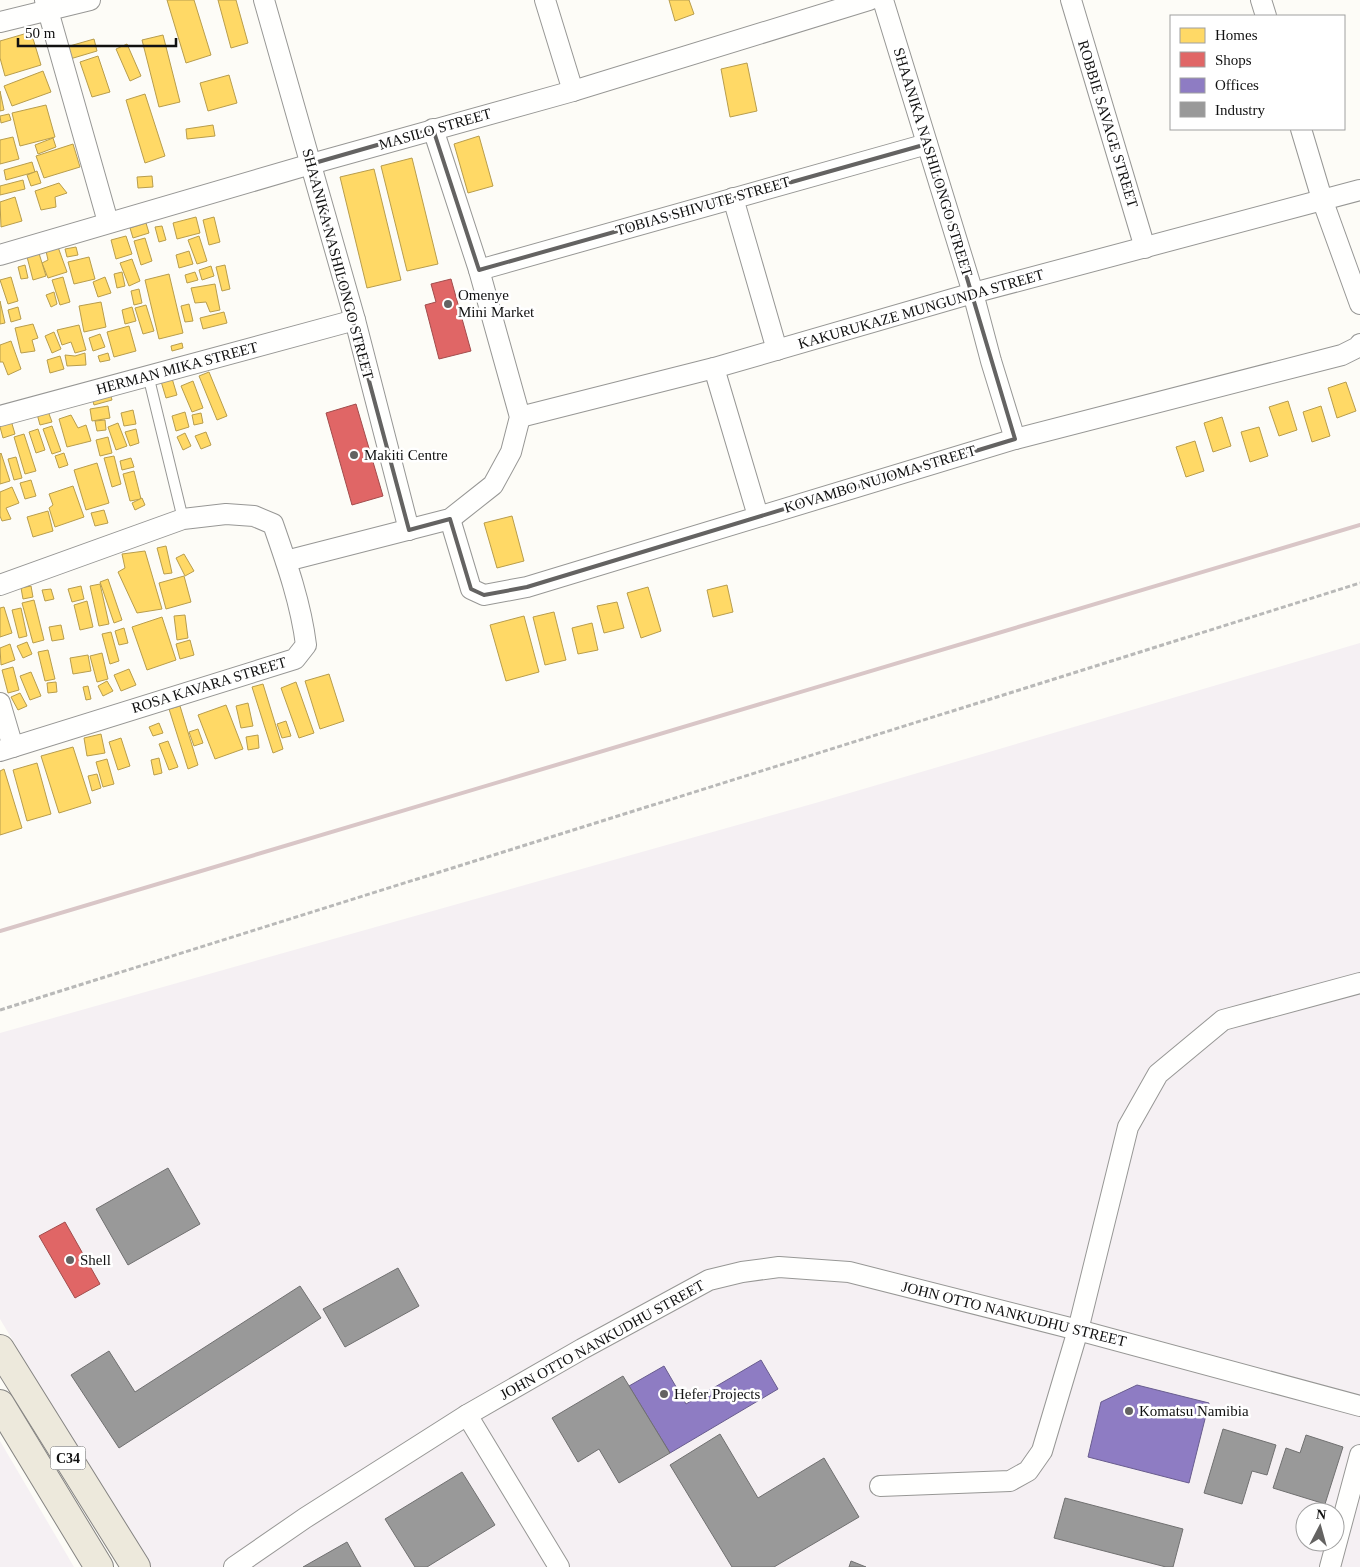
<svg xmlns="http://www.w3.org/2000/svg" width="1360" height="1567" font-family="Georgia,serif">
  <style>
    .industrial { fill: #f5f0f3; fill-rule: evenodd }
    .homes { fill: #ffd966; stroke: #b89d4c }
    .shops { fill: #e06666; stroke: #a24c4c }
    .offices { fill: #8e7cc3; stroke: #685c8e }
    .industry { fill: #999; stroke: #707070 }
    .lines { fill: none; stroke-linecap: round; stroke-linejoin: round }
    .service-casing { stroke: #979795; stroke-width: 12 }
    .minor-casing { stroke: #979795; stroke-width: 22 }
    .primary-casing { stroke: #858482; stroke-width: 30 }
    .path { stroke: #b9b9b8; stroke-width: 3; stroke-dasharray: 5 2.5; stroke-linecap: butt }
    .service { stroke: #fffffe; stroke-width: 10 }
    .minor { stroke: #fffffe; stroke-width: 20 }
    .primary { stroke: #ede9dc; stroke-width: 28 }
    .rail { stroke: #d9c6c7; stroke-width: 4 }
    .marked { fill: none; stroke: #646362; stroke-width: 4; stroke-linejoin: round }
    .poi-dot { fill: #646362; stroke: #fff; stroke-width: 2 }
    .labels { text-anchor: middle; stroke-width: 5; stroke-linejoin: round; paint-order: stroke }
    .shield { fill: #fff; stroke: #585858; stroke-width: 1 }
    .shield-label { font-size: 14px; font-weight: bold; fill: #111 }
    .street-label { font-size: 15px; fill: #111; stroke: #fff }
    .poi-label { font-size: 15px; fill: #111; stroke: #fff; text-anchor: start }
  </style>
  <rect width="100%" height="100%" fill="#fdfcf7"/>
  <g class="industrial">
    <path d="M1360 643V1567H148L0 1319V1033L819 802ZM1305 1512H1335V1542H1305Z"/>
    <polygon points="0,1441 74,1567 0,1567"/>
  </g>
  <g class="homes">
    <polygon points="167,0 194,0 211,55 186,63"/>
    <polygon points="218,0 236,0 248,43 231,48"/>
    <polygon points="669,0 689,0 694,14 675,21"/>
    <polygon points="31,32 41,65 5,76 0,58 0,41"/>
    <polygon points="163,35 180,102 159,107 142,40"/>
    <polygon points="94,39 97,51 70,59 66,47"/>
    <polygon points="127,44 141,76 130,81 116,49"/>
    <polygon points="98,56 110,92 92,97 80,62"/>
    <polygon points="747,63 757,111 730,117 721,69"/>
    <polygon points="43,71 51,92 12,106 4,86"/>
    <polygon points="229,75 237,103 208,111 200,83"/>
    <polygon points="0,91 4,110 0,111"/>
    <polygon points="145,94 165,156 145,163 126,100"/>
    <polygon points="46,105 55,137 20,146 12,113"/>
    <polygon points="9,114 11,120 1,123 0,116"/>
    <polygon points="213,125 215,136 187,139 186,129"/>
    <polygon points="479,136 493,186 468,193 454,144"/>
    <polygon points="13,137 19,159 0,164 0,140"/>
    <polygon points="53,138 56,147 38,154 35,145"/>
    <polygon points="73,144 80,167 44,178 36,156"/>
    <polygon points="412,158 438,264 407,271 381,166"/>
    <polygon points="32,162 35,172 6,180 4,170"/>
    <polygon points="374,169 401,280 367,288 340,177"/>
    <polygon points="37,171 41,183 31,186 27,175"/>
    <polygon points="152,176 153,187 138,188 137,177"/>
    <polygon points="23,180 25,189 0,195 0,186"/>
    <polygon points="59,183 67,193 55,197 56,207 41,210 35,191"/>
    <polygon points="15,197 22,221 1,227 0,202"/>
    <polygon points="196,217 200,233 177,239 173,223"/>
    <polygon points="214,217 220,242 209,245 203,220"/>
    <polygon points="146,223 149,233 133,238 130,228"/>
    <polygon points="162,226 166,240 159,242 155,227"/>
    <polygon points="126,236 132,254 116,259 111,240"/>
    <polygon points="199,236 207,261 197,264 188,240"/>
    <polygon points="145,238 152,261 141,265 134,241"/>
    <polygon points="58,247 67,272 48,278 42,263 48,260 46,251"/>
    <polygon points="76,247 78,255 67,257 65,249"/>
    <polygon points="38,250 46,276 33,280 26,253"/>
    <polygon points="189,251 193,264 179,268 176,255"/>
    <polygon points="89,257 95,279 74,284 68,262"/>
    <polygon points="132,259 140,281 129,286 120,263"/>
    <polygon points="25,265 28,278 21,279 18,267"/>
    <polygon points="225,265 230,289 222,291 216,267"/>
    <polygon points="211,266 214,276 202,280 199,270"/>
    <polygon points="122,272 125,286 117,288 114,274"/>
    <polygon points="195,272 198,280 187,283 185,275"/>
    <polygon points="169,274 183,333 159,339 145,280"/>
    <polygon points="11,277 18,301 8,304 0,280"/>
    <polygon points="63,277 70,302 60,305 52,280"/>
    <polygon points="105,277 111,293 98,297 93,282"/>
    <polygon points="215,284 220,310 210,312 206,302 195,303 191,288"/>
    <polygon points="139,289 142,303 134,305 131,291"/>
    <polygon points="54,292 57,304 51,307 46,295"/>
    <polygon points="0,301 5,323 0,324"/>
    <polygon points="101,302 106,327 84,332 79,306"/>
    <polygon points="189,304 193,321 185,322 181,306"/>
    <polygon points="146,305 154,331 143,334 135,308"/>
    <polygon points="18,307 21,319 11,322 8,310"/>
    <polygon points="132,307 136,321 125,324 122,310"/>
    <polygon points="224,312 227,323 203,329 200,318"/>
    <polygon points="33,324 38,338 32,340 35,351 21,353 15,328"/>
    <polygon points="79,325 86,350 75,353 71,342 62,345 57,330"/>
    <polygon points="129,326 136,351 114,357 107,332"/>
    <polygon points="54,332 61,349 52,353 45,336"/>
    <polygon points="100,334 105,347 93,351 89,338"/>
    <polygon points="11,341 21,369 8,375 3,362 0,362 0,345"/>
    <polygon points="182,343 183,348 172,351 171,346"/>
    <polygon points="85,353 86,365 67,366 65,355 75,356"/>
    <polygon points="108,353 110,360 100,362 98,356"/>
    <polygon points="60,356 64,369 50,373 47,360"/>
    <polygon points="209,372 227,416 217,420 199,376"/>
    <polygon points="171,375 177,395 166,398 160,378"/>
    <polygon points="193,381 203,408 192,412 181,386"/>
    <polygon points="1346,382 1356,411 1337,418 1328,388"/>
    <polygon points="109,389 112,400 94,405 91,394"/>
    <polygon points="1288,401 1297,430 1279,436 1269,407"/>
    <polygon points="108,406 110,418 92,421 90,409"/>
    <polygon points="1321,406 1330,436 1312,442 1303,412"/>
    <polygon points="133,410 136,424 124,426 121,413"/>
    <polygon points="48,411 52,422 40,425 37,414"/>
    <polygon points="185,412 189,427 176,431 172,416"/>
    <polygon points="201,413 203,423 194,425 192,415"/>
    <polygon points="71,415 78,428 86,425 91,441 67,447 59,419"/>
    <polygon points="10,417 15,434 3,438 0,427 0,420"/>
    <polygon points="1222,417 1231,446 1213,452 1204,423"/>
    <polygon points="105,420 106,430 97,431 95,421"/>
    <polygon points="118,423 127,446 116,450 108,427"/>
    <polygon points="52,426 61,451 52,454 43,429"/>
    <polygon points="1259,427 1268,456 1250,462 1241,432"/>
    <polygon points="38,429 45,450 36,453 29,432"/>
    <polygon points="136,429 139,443 130,446 125,432"/>
    <polygon points="206,432 211,445 201,449 195,436"/>
    <polygon points="185,433 191,446 183,450 177,437"/>
    <polygon points="24,434 36,471 25,474 14,437"/>
    <polygon points="108,437 112,453 100,456 96,440"/>
    <polygon points="1195,441 1204,471 1186,477 1176,447"/>
    <polygon points="1,453 10,481 0,484 0,454"/>
    <polygon points="64,453 68,465 59,468 55,456"/>
    <polygon points="114,456 121,484 112,487 104,458"/>
    <polygon points="16,457 22,478 14,480 8,459"/>
    <polygon points="131,458 134,467 122,470 120,461"/>
    <polygon points="97,463 109,503 86,510 74,470"/>
    <polygon points="134,471 141,499 130,501 123,474"/>
    <polygon points="31,480 36,496 25,499 20,483"/>
    <polygon points="73,486 84,517 55,527 49,508 53,505 49,494"/>
    <polygon points="12,487 19,503 6,508 11,519 2,521 0,516 0,492"/>
    <polygon points="142,498 145,505 135,510 132,503"/>
    <polygon points="104,510 108,523 95,526 91,513"/>
    <polygon points="48,511 53,531 33,537 27,517"/>
    <polygon points="512,516 524,561 497,568 484,523"/>
    <polygon points="166,546 172,573 164,574 157,548"/>
    <polygon points="145,551 162,609 137,613 118,572 125,568 122,554"/>
    <polygon points="184,554 194,571 185,576 176,558"/>
    <polygon points="184,576 191,602 166,609 159,583"/>
    <polygon points="108,579 122,620 114,623 100,582"/>
    <polygon points="100,584 109,624 99,626 90,586"/>
    <polygon points="727,585 733,612 713,617 707,590"/>
    <polygon points="31,586 33,597 23,599 21,588"/>
    <polygon points="81,586 84,599 72,602 68,589"/>
    <polygon points="648,587 661,631 641,638 627,593"/>
    <polygon points="51,589 54,599 45,601 42,590"/>
    <polygon points="34,600 44,640 33,643 22,603"/>
    <polygon points="87,601 93,627 80,630 74,605"/>
    <polygon points="617,602 624,628 604,633 597,606"/>
    <polygon points="4,607 12,633 0,637 0,608"/>
    <polygon points="21,608 27,636 19,638 12,610"/>
    <polygon points="554,612 566,660 545,665 533,617"/>
    <polygon points="185,615 188,638 177,640 174,616"/>
    <polygon points="524,616 539,672 506,681 490,625"/>
    <polygon points="162,617 176,660 147,670 132,627"/>
    <polygon points="592,623 598,650 578,654 572,628"/>
    <polygon points="61,625 64,639 52,641 49,627"/>
    <polygon points="124,628 128,643 119,645 115,631"/>
    <polygon points="111,632 119,661 110,664 102,634"/>
    <polygon points="190,640 194,655 180,659 176,644"/>
    <polygon points="27,642 32,654 23,658 17,646"/>
    <polygon points="10,644 15,660 1,665 0,648"/>
    <polygon points="48,650 55,679 45,681 38,652"/>
    <polygon points="102,653 108,679 97,682 90,656"/>
    <polygon points="88,655 91,671 73,674 70,658"/>
    <polygon points="13,667 19,690 8,693 2,670"/>
    <polygon points="129,669 136,685 121,691 114,675"/>
    <polygon points="31,672 41,696 30,700 20,676"/>
    <polygon points="329,674 344,721 320,729 305,681"/>
    <polygon points="107,681 113,691 103,696 98,686"/>
    <polygon points="56,682 57,692 48,693 47,683"/>
    <polygon points="296,682 314,733 299,738 281,688"/>
    <polygon points="263,684 283,749 273,753 252,687"/>
    <polygon points="88,686 91,699 86,700 83,687"/>
    <polygon points="20,693 27,706 18,710 11,697"/>
    <polygon points="248,703 253,726 241,728 236,706"/>
    <polygon points="226,705 243,749 215,759 198,715"/>
    <polygon points="180,706 198,765 188,769 169,709"/>
    <polygon points="286,721 291,736 282,738 277,724"/>
    <polygon points="159,723 163,733 153,736 149,727"/>
    <polygon points="198,729 203,743 194,746 189,732"/>
    <polygon points="101,734 105,753 87,756 84,738"/>
    <polygon points="258,735 259,748 248,750 246,737"/>
    <polygon points="121,738 130,766 118,770 109,742"/>
    <polygon points="168,741 178,767 169,770 159,744"/>
    <polygon points="73,747 91,803 59,813 41,756"/>
    <polygon points="159,758 162,773 154,775 151,760"/>
    <polygon points="107,759 114,784 103,787 96,762"/>
    <polygon points="37,763 51,814 27,821 13,770"/>
    <polygon points="4,769 22,828 0,835 0,771"/>
    <polygon points="97,774 101,788 92,791 88,776"/>
  </g>
  <g class="shops">
    <polygon points="451,279 471,351 439,359 425,305 436,302 431,284"/>
    <polygon points="356,404 383,496 352,505 326,413"/>
    <polygon points="65,1222 100,1284 75,1298 39,1236"/>
  </g>
  <g class="offices">
    <polygon points="761,1360 778,1389 670,1453 629,1386 664,1366 686,1404"/>
    <polygon points="1137,1385 1209,1403 1189,1483 1088,1457 1101,1402"/>
  </g>
  <g class="industry">
    <polygon points="168,1168 200,1224 128,1265 96,1209"/>
    <polygon points="398,1268 419,1306 345,1347 323,1309"/>
    <polygon points="300,1286 321,1318 119,1448 71,1375 109,1351 135,1392"/>
    <polygon points="623,1376 670,1453 619,1483 599,1449 578,1462 552,1418"/>
    <polygon points="1223,1429 1276,1445 1267,1475 1252,1471 1242,1504 1204,1493"/>
    <polygon points="720,1434 758,1498 824,1458 859,1517 774,1567 732,1567 670,1465"/>
    <polygon points="1306,1435 1343,1447 1325,1504 1273,1488 1286,1448 1300,1453"/>
    <polygon points="462,1472 495,1525 427,1567 415,1567 385,1519"/>
    <polygon points="1065,1498 1183,1529 1173,1567 1166,1567 1054,1538"/>
    <polygon points="347,1542 361,1567 303,1567"/>
    <polygon points="851,1561 866,1567 849,1567"/>
  </g>
  <g class="lines">
    <g class="service-casing">
      <polyline id="service" points="148,375 183,519"/>
    </g>
    <g class="minor-casing">
      <g id="minor">
        <polyline points="45,0 108,222"/>
        <polyline points="264,0 355,320 409,530"/>
        <polyline points="545,0 573,91"/>
        <polyline points="883,0 973,293 991,361 1015,439"/>
        <polyline points="1071,0 1145,248"/>
        <polyline points="1261,0 1266,16"/>
        <polyline points="0,22 90,0"/>
        <polyline points="1301,129 1322,199 1360,304"/>
        <polyline points="733,198 777,350"/>
        <polyline points="0,255 311,164 573,91 869,0"/>
        <polyline points="479,270 927,144"/>
        <polyline points="714,368 758,516"/>
        <polyline points="0,416 355,320"/>
        <polyline points="520,417 714,368 973,293 1360,190"/>
        <polyline points="450,519 471,589 484,595 527,587 1015,439 1342,355 1358,347 1360,344"/>
        <polyline points="286,561 450,519 493,485 511,452 520,417 479,270 433,129"/>
        <path d="M0 585 183 519 226 514 254 516 273 524C287 564 301 604 306 645L295 659 0 751"/>
        <polyline points="0,703 13,747"/>
        <polyline points="467,1415 559,1567"/>
        <polyline points="880,1486 1010,1481 1028,1471 1042,1451 1078,1330 1128,1127 1158,1074 1223,1020 1360,983"/>
        <polyline points="234,1567 305,1518 467,1415 582,1349 709,1280 742,1272 779,1267 849,1272 1078,1330 1360,1406"/>
        <polyline points="1330,1567 1360,1455"/>
      </g>
    </g>
    <g class="primary-casing">
      <g id="primary">
        <polyline points="0,1349 136,1567"/>
        <polyline points="0,1404 99,1567"/>
      </g>
    </g>
    <polyline class="path" points="0,1010 1360,583"/>
    <use href="#service" class="service"/>
    <use href="#minor" class="minor"/>
    <use href="#primary" class="primary"/>
    <polyline class="rail" points="0,931 1360,525"/>
  </g>
  <path class="marked" d="M433 129 479 270 927 144 1015 439 527 587 484 595 471 589 450 519 409 530 311 164Z"/>
  <g class="poi-dot">
    <circle cx="448" cy="304" r="5"/>
    <circle cx="354" cy="455" r="5"/>
    <circle cx="70" cy="1260" r="5"/>
    <circle cx="664" cy="1394" r="5"/>
    <circle cx="1129" cy="1411" r="5"/>
  </g>
  <g class="labels">
    <rect class="shield" x="50.5" y="1446.5" width="35" height="23" rx="4"/>
    <g class="shield-label">
      <text x="68" y="1463">C34</text>
    </g>
    <g class="street-label">
      <text transform="translate(1108 124) rotate(73)" y="5">ROBBIE SAVAGE STREET</text>
      <text transform="translate(435 129) rotate(-16)" y="5">MASILO STREET</text>
      <text transform="translate(933 162) rotate(73)" y="5">SHAANIKA NASHILONGO STREET</text>
      <text transform="translate(703 206) rotate(-16)" y="5">TOBIAS SHIVUTE STREET</text>
      <text transform="translate(338 264) rotate(75)" y="5">SHAANIKA NASHILONGO STREET</text>
      <text transform="translate(921 309) rotate(-16)" y="5">KAKURUKAZE MUNGUNDA STREET</text>
      <text transform="translate(177 368) rotate(-15)" y="5">HERMAN MIKA STREET</text>
      <text transform="translate(880 479) rotate(-17)" y="5">KOVAMBO NUJOMA STREET</text>
      <text transform="translate(209 685) rotate(-17)" y="5">ROSA KAVARA STREET</text>
      <text transform="translate(1014 1314) rotate(14)" y="5">JOHN OTTO NANKUDHU STREET</text>
      <text transform="translate(602 1340) rotate(-29)" y="5">JOHN OTTO NANKUDHU STREET</text>
    </g>
    <g class="poi-label">
      <text x="458" y="300">Omenye<tspan x="458" dy="17">Mini Market</tspan></text>
      <text x="364" y="460">Makiti Centre</text>
      <text x="80" y="1265">Shell</text>
      <text x="674" y="1399">Hefer Projects</text>
      <text x="1139" y="1416">Komatsu Namibia</text>
    </g>
  </g>
  <rect x="1170" y="15" width="175" height="115" fill="#ffffff" stroke="#a0a0a0"/>
  <rect x="1180" y="28" width="25" height="15" fill="#ffd966" stroke="#a0a0a0"/>
  <text x="1215" y="40" font-size="15" fill="#111111">Homes</text>
  <rect x="1180" y="52" width="25" height="15" fill="#e06666" stroke="#a0a0a0"/>
  <text x="1215" y="65" font-size="15" fill="#111111">Shops</text>
  <rect x="1180" y="78" width="25" height="15" fill="#8e7cc3" stroke="#a0a0a0"/>
  <text x="1215" y="90" font-size="15" fill="#111111">Offices</text>
  <rect x="1180" y="102" width="25" height="15" fill="#999999" stroke="#a0a0a0"/>
  <text x="1215" y="115" font-size="15" fill="#111111">Industry</text>
  <g transform="translate(1320 1527) rotate(6)"><circle r="24" fill="#ffffff" stroke="#a0a0a0"/>
  <path d="M0-4L9 19L0 12L-9 19Z" fill="#646362"/>
  <text y="-8" font-size="14" font-weight="bold" text-anchor="middle" fill="#111111">N</text>
  </g>
  <path d="M18 38v8h158v-8" fill="none" stroke="#111111" stroke-width="2.5"/>
  <text x="25" y="38" font-size="15" fill="#111111" stroke="#ffffff" stroke-width="4" paint-order="stroke">50 m</text>
</svg>
